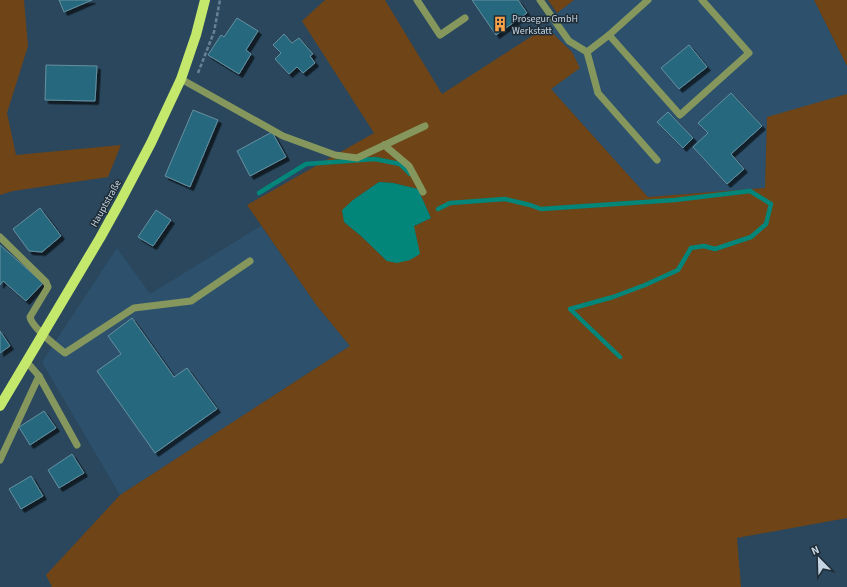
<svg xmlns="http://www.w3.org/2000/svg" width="847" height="587" font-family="'Source Sans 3',sans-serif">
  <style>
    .built { fill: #2d516c }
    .green { fill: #6f4417; fill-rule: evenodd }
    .water { fill: #018679 }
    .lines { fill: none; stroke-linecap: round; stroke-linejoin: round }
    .stream { stroke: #018679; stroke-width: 4.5 }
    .building { fill: #27697f; stroke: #6590a0; filter: url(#shadow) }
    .path { stroke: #698193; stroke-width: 2.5; stroke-dasharray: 4 2; stroke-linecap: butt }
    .minor { stroke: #85975d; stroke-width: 7 }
    .major { stroke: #c4e86c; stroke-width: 10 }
    .labels { text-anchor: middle; stroke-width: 3; stroke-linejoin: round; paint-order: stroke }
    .poi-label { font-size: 10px; fill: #c5d5e3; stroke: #1f2c36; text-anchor: start }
    .street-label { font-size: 10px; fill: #c5d5e3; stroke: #1f2c36 }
  </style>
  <defs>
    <filter id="shadow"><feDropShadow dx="3.5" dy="3.5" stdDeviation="0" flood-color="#0009"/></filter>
  </defs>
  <rect width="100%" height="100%" fill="#2a475d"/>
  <g class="built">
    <polygon points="574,0 814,0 847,66 847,94 767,118 765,188 648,197 551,89 572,52 546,27 557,13"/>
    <polygon points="261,226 317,306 350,346 120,495 42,362 117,248 150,294"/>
  </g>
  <g class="green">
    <polygon points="0,0 24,0 28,46 7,113 16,155 121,145 108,177 13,191 0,195"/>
    <path d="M325 0H385L442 94 546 27 572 52 580 68 551 89 648 197 765 188 767 117 847 94V518L737 538 741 587H52L46 575 120 495 350 346 317 306 247 205 374 133 302 21ZM379 182 393 183 417 189 431 218 414 226 387 261 361 236 344 222 353 200Z"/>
    <polygon points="548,0 574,0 557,13"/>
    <polygon points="814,0 847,0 847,66"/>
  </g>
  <polygon class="water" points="379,182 393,183 418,189 431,218 414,226 420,254 410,260 397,263 387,261 361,236 344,222 342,210 353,200"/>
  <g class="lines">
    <g class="stream">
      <polyline points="259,193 306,164 375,159 400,164 410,174"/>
      <polyline points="438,209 450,203 505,199 530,205 541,209 675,200 750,191 771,204 766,224 751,237 715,249 704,246 691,248 678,270 645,285 613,297 570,309 620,357"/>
    </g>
  </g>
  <g class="building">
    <polygon points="59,0 92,0 64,12"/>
    <polygon points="472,0 518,0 527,13 496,35"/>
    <polygon points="237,18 258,31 246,50 251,54 239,74 208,55 221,35 224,37"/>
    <polygon points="284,34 292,43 299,38 313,54 310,56 315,63 303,73 297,67 289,74 275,59 281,53 273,45"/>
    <polygon points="689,45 707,67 679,89 661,68"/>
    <polygon points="46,65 97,66 95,101 45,100"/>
    <polygon points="731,93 762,126 731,154 744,169 727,184 693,147 708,133 698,123"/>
    <polygon points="193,110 218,120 190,187 165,176"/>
    <polygon points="668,112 693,138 683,148 657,122"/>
    <polygon points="272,132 286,157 250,176 237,151"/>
    <polygon points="40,208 61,236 42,252 29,251 13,229"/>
    <polygon points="156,210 171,220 153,246 138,237"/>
    <polygon points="0,245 43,283 26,301 3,281 0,285"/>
    <polygon points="132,318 174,377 187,368 217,409 155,453 97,371 121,354 108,336"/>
    <polygon points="0,331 10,346 0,353"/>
    <polygon points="44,411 56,428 30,445 19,427"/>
    <polygon points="72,454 84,473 59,488 48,470"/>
    <polygon points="31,476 43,496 21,509 9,489"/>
  </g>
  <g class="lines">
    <polyline class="path" points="198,73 214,32 220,0"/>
    <g class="minor">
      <polyline points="417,0 440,35 465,18"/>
      <polyline points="540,0 569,41 587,52"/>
      <polyline points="609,35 680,115 749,53 702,0"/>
      <polyline points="587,52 598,93 657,160"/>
      <polyline points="587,52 609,35 648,0"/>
      <polyline points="181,79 283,136 335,155 357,158 425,126"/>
      <polyline points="384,145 409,166 423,192"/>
      <path d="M0 237 46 282 48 287 30 317C32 328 56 346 65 353L134 308 191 301 250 261"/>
      <polyline points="26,361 39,376 77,445"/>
      <polyline points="0,460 39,376"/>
    </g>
    <polyline class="major" points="0,406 100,238 120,202 151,143 181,79 196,35 205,0"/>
  </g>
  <defs>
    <g id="building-bare" transform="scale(1.2)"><path d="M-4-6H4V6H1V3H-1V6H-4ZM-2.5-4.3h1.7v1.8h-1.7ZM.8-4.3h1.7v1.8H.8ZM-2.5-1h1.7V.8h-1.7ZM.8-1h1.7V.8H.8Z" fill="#f7a149" stroke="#1f2c36" stroke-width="2.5" paint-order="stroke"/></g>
  </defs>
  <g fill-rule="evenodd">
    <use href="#building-bare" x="500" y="24"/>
  </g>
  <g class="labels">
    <g class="poi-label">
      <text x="512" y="22">Prosegur GmbH<tspan x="512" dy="12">Werkstatt</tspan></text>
    </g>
    <g class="street-label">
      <text transform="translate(105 203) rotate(-61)" y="4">Hauptstraße</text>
    </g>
  </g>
  <g transform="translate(819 559) rotate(337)" stroke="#1f2c36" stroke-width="3" paint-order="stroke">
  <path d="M0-3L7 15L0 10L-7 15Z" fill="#c5d5e3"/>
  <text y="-6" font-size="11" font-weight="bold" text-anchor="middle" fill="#c5d5e3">N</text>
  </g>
</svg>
